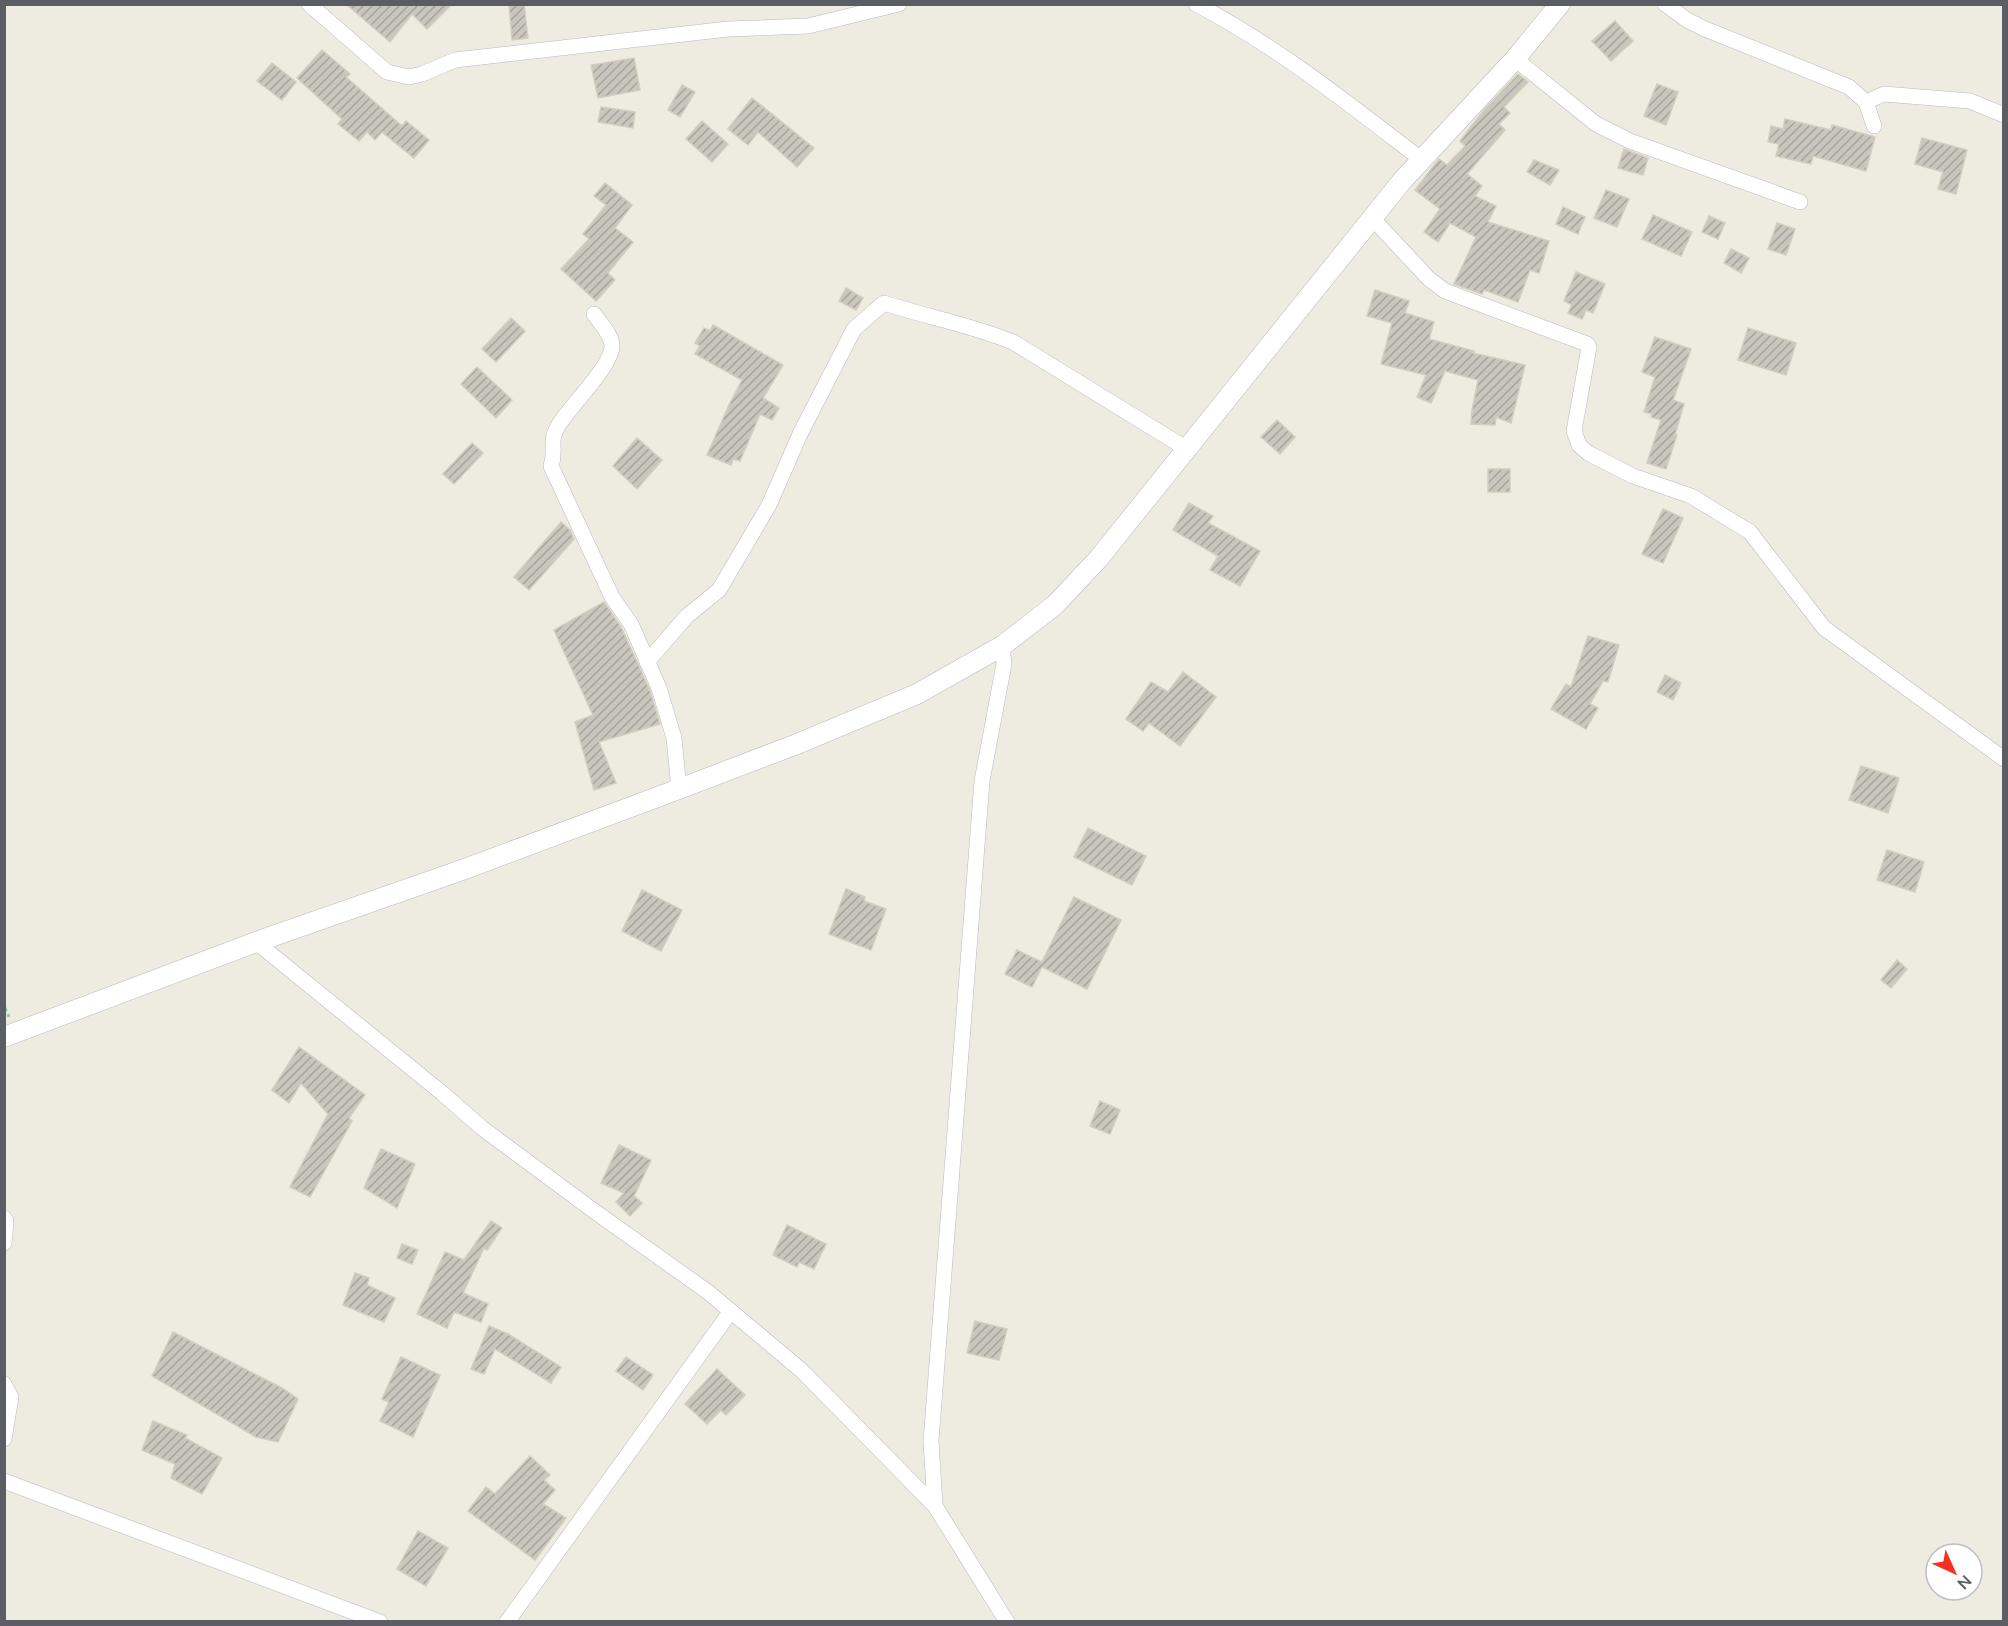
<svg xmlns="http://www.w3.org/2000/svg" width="2008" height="1626" font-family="Mulish,sans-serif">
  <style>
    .building { fill: url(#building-hatch); stroke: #d3cdbf; stroke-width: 1.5 }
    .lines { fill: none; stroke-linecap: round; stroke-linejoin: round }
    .minor-casing { stroke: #b7babf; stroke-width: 16 }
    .tertiary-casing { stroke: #b7babf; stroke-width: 21 }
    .path { stroke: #92c7a2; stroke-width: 3; stroke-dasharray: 6 3; stroke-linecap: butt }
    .minor { stroke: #fff; stroke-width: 15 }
    .tertiary { stroke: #fff; stroke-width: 20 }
  </style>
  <defs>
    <pattern id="building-hatch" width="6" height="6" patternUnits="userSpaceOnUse" patternTransform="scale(1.5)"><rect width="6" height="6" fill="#c9c6be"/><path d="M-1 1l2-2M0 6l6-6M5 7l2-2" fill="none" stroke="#a6a49e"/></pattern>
  </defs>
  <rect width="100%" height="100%" fill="#eeebe1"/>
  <g class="building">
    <polygon points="346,4 452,4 427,29 412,14 390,42"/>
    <polygon points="509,4 524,4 528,38 512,40"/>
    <polygon points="1615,21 1633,41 1611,61 1592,41"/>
    <polygon points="322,50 350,74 346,77 402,126 406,121 429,140 414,158 382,132 375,140 367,132 359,141 338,124 342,119 297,78"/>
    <polygon points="634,58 640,90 598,98 591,65"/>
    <polygon points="272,63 296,82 282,100 257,81"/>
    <polygon points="1518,74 1528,82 1504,107 1510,113 1499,124 1505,130 1467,174 1482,186 1475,196 1496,206 1488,222 1549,241 1539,273 1530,270 1518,302 1484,290 1482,294 1454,284 1476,237 1450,223 1438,242 1424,232 1440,209 1415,190 1439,159 1447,165 1465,146 1460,141 1484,110"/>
    <polygon points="1657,84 1678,92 1666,125 1644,116"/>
    <polygon points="682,85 695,92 680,117 668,110"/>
    <polygon points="752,98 814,148 797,167 758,132 748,145 728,129"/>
    <polygon points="601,107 635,112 633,128 598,122"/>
    <polygon points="1785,119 1831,130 1832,125 1875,137 1866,171 1813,156 1811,164 1776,156 1779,144 1768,142 1771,126 1783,129"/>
    <polygon points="702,121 728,144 712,162 686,139"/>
    <polygon points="1922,138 1967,150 1956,194 1938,189 1943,172 1915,164"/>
    <polygon points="1624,149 1648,158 1643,175 1618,168"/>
    <polygon points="1534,160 1559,170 1550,185 1527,172"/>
    <polygon points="605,183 632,205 615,228 633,242 608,273 615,280 596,301 561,269 589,239 583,234 606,205 594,196"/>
    <polygon points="1606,190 1629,199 1617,227 1594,218"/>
    <polygon points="1563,207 1585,217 1578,234 1556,224"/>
    <polygon points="1653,215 1692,232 1681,256 1642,239"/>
    <polygon points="1709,216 1725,223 1718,239 1702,232"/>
    <polygon points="1777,223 1795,229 1786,255 1768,249"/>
    <polygon points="1731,249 1749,258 1741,273 1724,263"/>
    <polygon points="1576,272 1605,284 1593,313 1586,310 1582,319 1568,313 1572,305 1564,301"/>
    <polygon points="846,288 863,298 856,310 839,301"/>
    <polygon points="1375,290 1409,301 1405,313 1434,322 1429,339 1474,351 1473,353 1525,365 1511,423 1496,417 1495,425 1471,424 1472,410 1478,380 1445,371 1431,403 1417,397 1426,375 1381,364 1392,323 1367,316"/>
    <polygon points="511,318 525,331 496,362 482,349"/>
    <polygon points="713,325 783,365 763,398 779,408 772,420 760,414 740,461 733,459 731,465 707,455 729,405 742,380 695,354 700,346 695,343 704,328 710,331"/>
    <polygon points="1748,328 1796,343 1786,375 1738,360"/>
    <polygon points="1655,337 1691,349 1673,400 1684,404 1675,435 1677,435 1666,469 1647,463 1661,420 1651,417 1652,414 1644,412 1655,377 1642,372"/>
    <polygon points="477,367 512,400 496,418 461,384"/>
    <polygon points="1277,420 1295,437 1280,454 1261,437"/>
    <polygon points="637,438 662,460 637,489 613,466"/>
    <polygon points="472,443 483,453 454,484 443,474"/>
    <rect x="1488" y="469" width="22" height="23"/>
    <polygon points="1189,503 1213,516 1208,523 1260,551 1240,586 1210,570 1218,556 1173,530"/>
    <polygon points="1663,509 1683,518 1663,563 1642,554"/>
    <polygon points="561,522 570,530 574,539 529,590 514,577"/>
    <polygon points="604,602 621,627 633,653 650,691 660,724 599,742 616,783 594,790 575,722 593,715 554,630"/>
    <polygon points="1588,636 1619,645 1608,682 1603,681 1590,704 1598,708 1586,729 1551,709 1566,684 1571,687"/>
    <polygon points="1183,672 1216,697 1180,746 1149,723 1143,731 1126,719 1151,682 1168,692"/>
    <polygon points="1665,675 1681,683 1673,700 1657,692"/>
    <polygon points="1861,766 1899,778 1888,813 1849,800"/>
    <polygon points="1088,828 1146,856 1132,885 1074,857"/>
    <polygon points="1887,850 1924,862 1915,892 1877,880"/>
    <polygon points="846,889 865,897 864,901 886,909 871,950 829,934"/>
    <polygon points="642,890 682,910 661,951 622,931"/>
    <polygon points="1074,897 1121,920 1087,989 1042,967 1032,987 1005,974 1017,950 1042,962"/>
    <polygon points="1897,960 1907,969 1891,988 1881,980"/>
    <polygon points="299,1047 365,1095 349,1118 352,1121 310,1197 290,1187 328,1114 301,1083 289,1103 272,1090"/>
    <polygon points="1100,1101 1120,1110 1110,1134 1090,1126"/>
    <polygon points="619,1145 651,1160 634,1196 642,1203 630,1216 616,1202 624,1193 601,1183"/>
    <polygon points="381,1149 415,1164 397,1208 364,1188"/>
    <polygon points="491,1221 502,1228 487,1250 484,1248 463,1293 488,1304 481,1322 454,1312 447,1328 417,1314 445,1252 464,1260"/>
    <polygon points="787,1225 826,1244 814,1269 799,1262 797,1267 773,1255"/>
    <polygon points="402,1244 418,1250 412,1264 397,1258"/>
    <polygon points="355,1273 369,1278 367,1285 395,1298 384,1322 343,1305"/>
    <polygon points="975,1321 1007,1329 999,1360 967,1353"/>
    <polygon points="489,1326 508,1334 561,1367 551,1383 495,1349 484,1374 471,1369"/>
    <polygon points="173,1332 282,1388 298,1399 278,1442 256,1437 152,1376"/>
    <polygon points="401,1357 440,1375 413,1437 380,1421 389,1402 382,1399"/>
    <polygon points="626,1357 653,1375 643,1390 616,1371"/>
    <polygon points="717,1369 745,1395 726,1415 721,1410 707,1424 685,1404"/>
    <polygon points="153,1421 187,1435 185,1438 222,1458 202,1494 171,1478 175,1464 142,1450"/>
    <polygon points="530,1456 550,1475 544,1480 555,1490 543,1504 566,1518 535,1560 468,1511 486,1487 495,1494"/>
    <polygon points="418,1531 448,1548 426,1586 397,1569"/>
  </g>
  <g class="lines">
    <g class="minor-casing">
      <g id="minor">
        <polyline points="309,4 387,72 409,77 422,74 455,60 728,29 808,26 899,4"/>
        <path d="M1196 4C1278 47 1349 104 1422 160"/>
        <polyline points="1665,4 1687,20 1705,29 1849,87 1866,102 1874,126"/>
        <polyline points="1515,59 1596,124 1630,141 1800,202"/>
        <polyline points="1866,102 1884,94 1970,101 2004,115"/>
        <polyline points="1373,219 1429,279 1445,291 1587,344 1589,347 1574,431 1579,445 1588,453 1633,476 1691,496 1750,532 1824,628 2004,759"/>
        <path d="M594 314C600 323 612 335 612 346 612 366 569 407 558 426 548 443 557 449 551 466L612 597 631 624 659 688 674 738 679 789"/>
        <path d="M647 662 687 616 719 590 769 505 801 432 854 329 884 303C927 317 972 325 1013 342L1187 449"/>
        <polyline points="256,942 442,1093 482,1128 594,1211 708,1292 801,1370 935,1506 1007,1622"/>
        <polyline points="4,1218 6,1221 4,1243"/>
        <polyline points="4,1384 11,1397 4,1439"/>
        <polyline points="4,1481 380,1622"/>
        <polyline points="935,1506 931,1441 982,781 1004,664 1002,646"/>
        <polyline points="507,1622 731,1311"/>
      </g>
    </g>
    <g class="tertiary-casing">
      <polyline id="tertiary" points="4,1037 256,942 462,870 679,789 797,744 917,694 1002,646 1055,605 1099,558 1402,181 1515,59 1560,4"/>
    </g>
    <polyline class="path" points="4,1006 9,1017"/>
    <use href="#minor" class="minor"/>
    <use href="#tertiary" class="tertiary"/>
  </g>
  <rect width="2008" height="1626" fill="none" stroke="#5a5e64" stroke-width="12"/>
  <g transform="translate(1954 1572) rotate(135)"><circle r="28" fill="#ffffff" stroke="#bdbfc1" stroke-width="1.5"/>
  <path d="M0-4.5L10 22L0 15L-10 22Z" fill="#f7311f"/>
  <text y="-9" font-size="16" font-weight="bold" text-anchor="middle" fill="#5a5e64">N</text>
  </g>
</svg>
